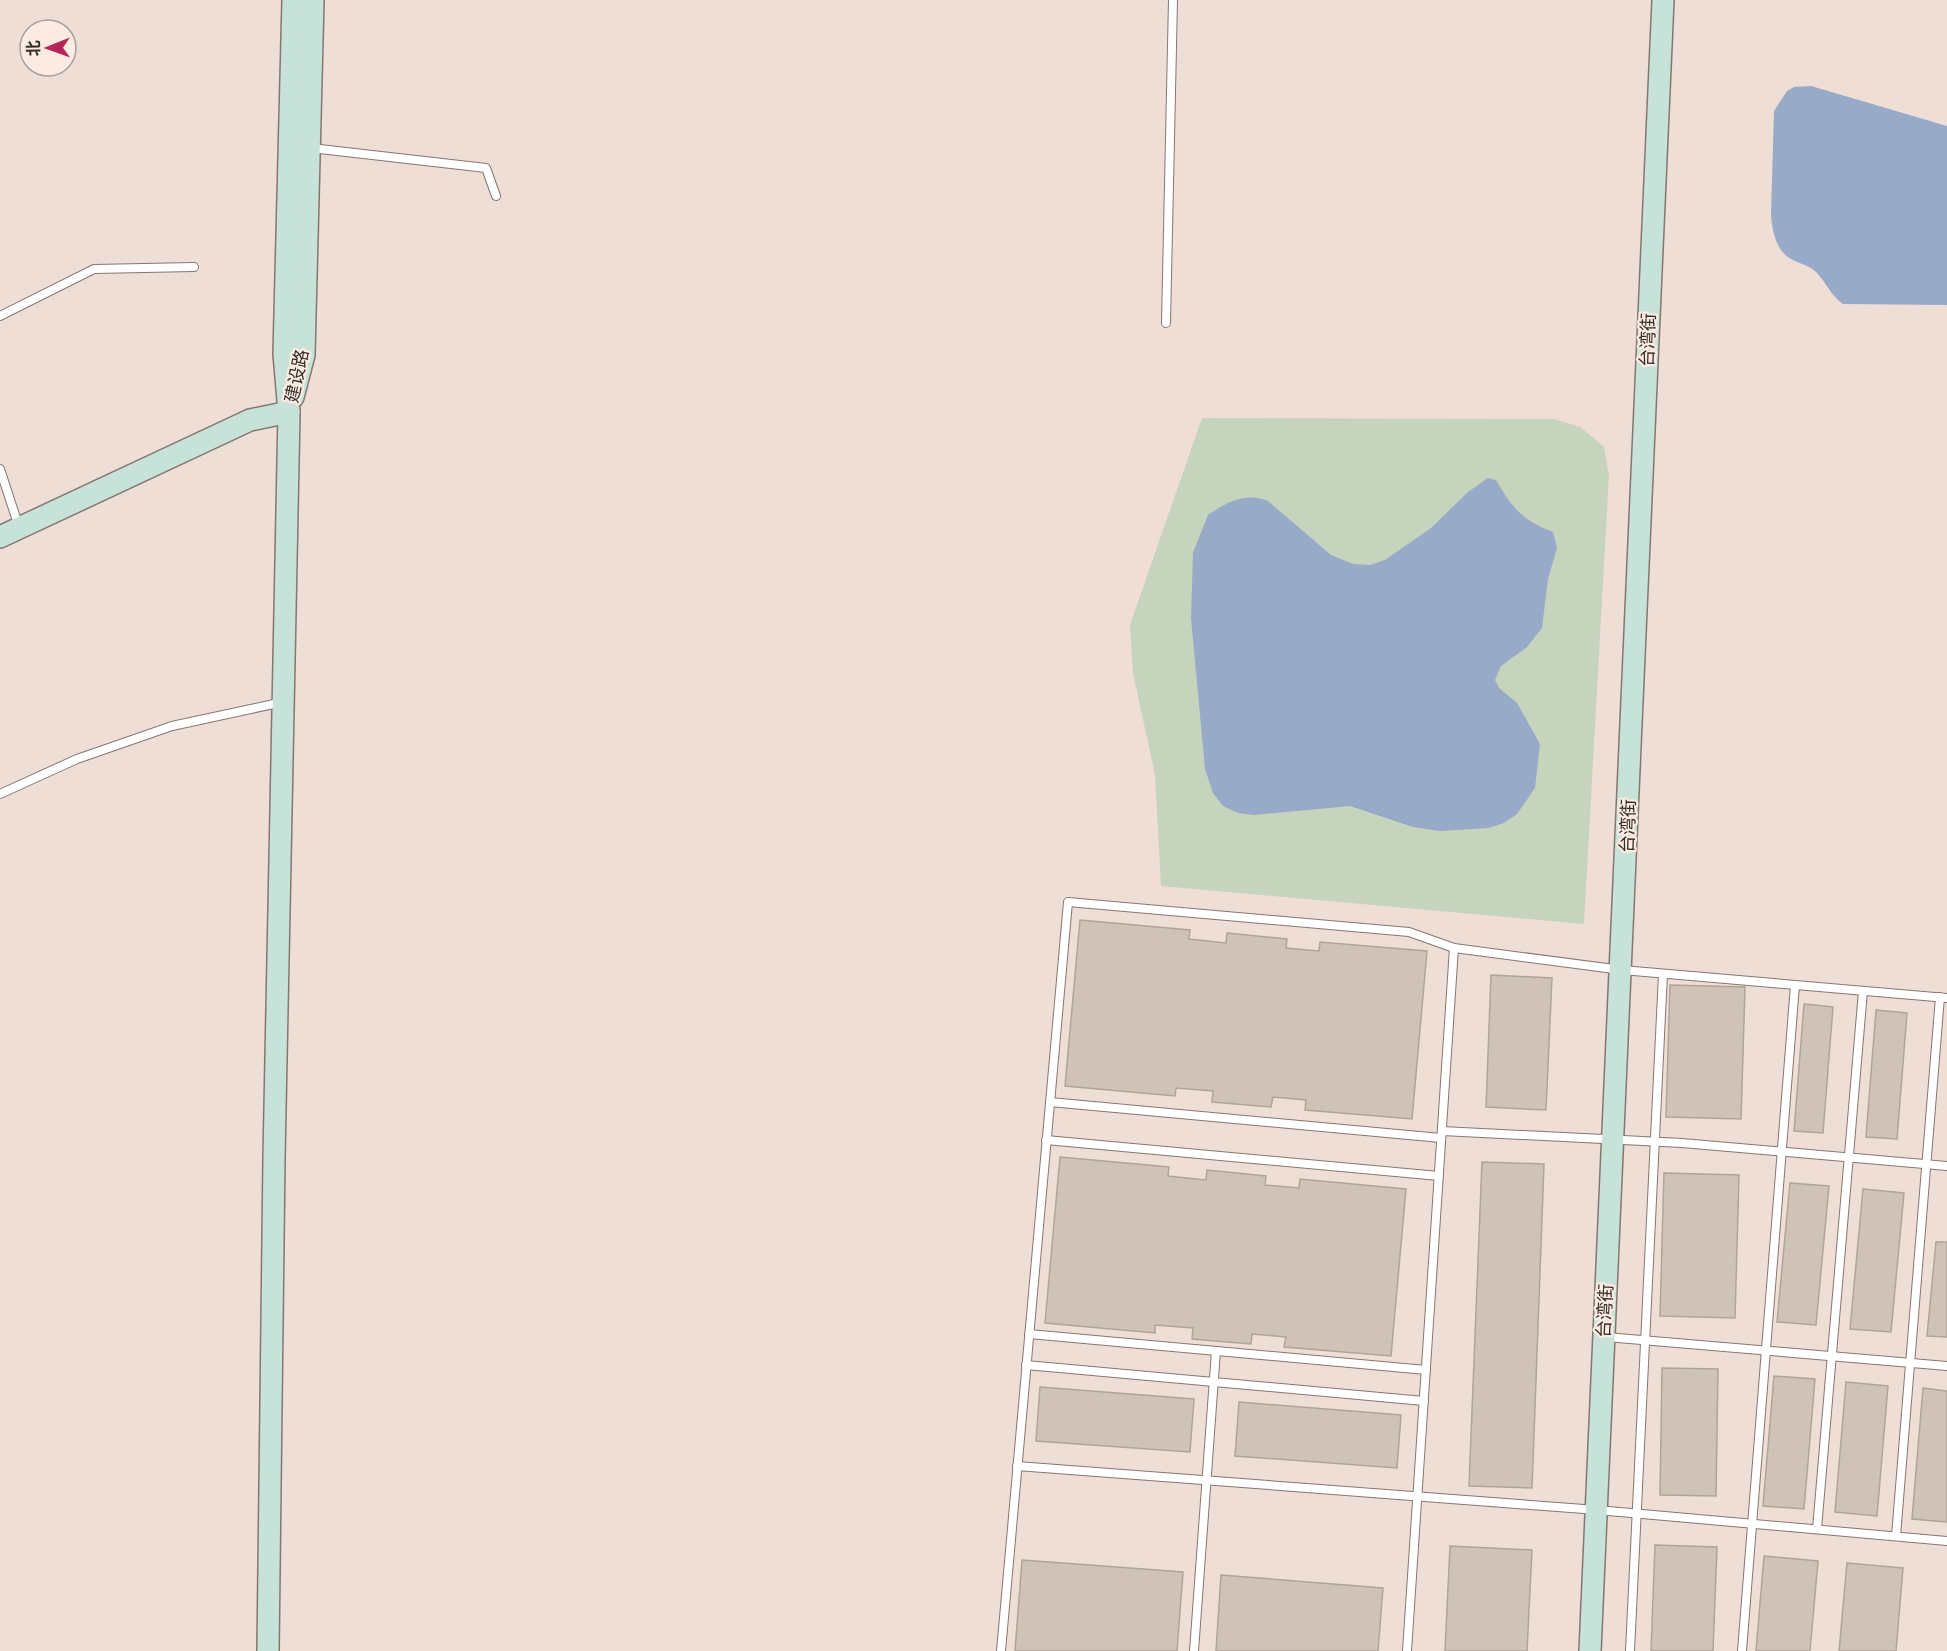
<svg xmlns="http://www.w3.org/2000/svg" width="1947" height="1651" font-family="'Sofia Sans Condensed','Noto Sans SC',sans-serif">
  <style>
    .green { fill: #c6d3bd }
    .water { fill: #97aac7 }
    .building { fill: #cfc3b8; stroke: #b0a499; stroke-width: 1.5 }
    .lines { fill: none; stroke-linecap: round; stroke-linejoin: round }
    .lane-casing { stroke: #85776f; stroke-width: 10 }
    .secondary-casing { stroke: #85776f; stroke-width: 24 }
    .lane { stroke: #fff; stroke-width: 8 }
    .secondary { stroke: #c7e2d9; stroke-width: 21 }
    .labels { text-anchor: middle; stroke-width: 4.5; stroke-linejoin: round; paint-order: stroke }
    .street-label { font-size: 18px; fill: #322c29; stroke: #fcebe3 }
  </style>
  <rect width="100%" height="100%" fill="#eeded6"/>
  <polygon class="green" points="1202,418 1554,419 1580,427 1604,447 1609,475 1584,924 1161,886 1155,775 1133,673 1130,625"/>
  <g class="water">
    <path d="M1811 86 1947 126V305L1843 304C1831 296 1826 282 1816 272 1809 265 1800 264 1791 259 1776 251 1772 230 1771 214L1774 111 1787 91 1794 87Z"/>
    <path d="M1488 478 1496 480C1512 508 1522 520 1553 532L1557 548 1548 579 1542 628 1527 647 1501 666 1495 680 1499 688 1517 703 1540 744 1535 788 1517 814 1504 823 1488 828 1440 831 1413 827 1350 806 1254 815 1238 813 1223 806 1213 793 1205 769 1191 618 1193 553 1208 515C1227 502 1246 492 1268 501L1331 555 1353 564 1370 565 1385 560 1431 528 1468 492Z"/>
  </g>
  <g class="building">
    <polygon points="1080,920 1190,930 1189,939 1226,943 1227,933 1287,939 1286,948 1319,951 1320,942 1427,951 1412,1119 1305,1110 1306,1100 1273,1097 1271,1107 1212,1102 1213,1091 1176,1088 1175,1096 1065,1086"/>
    <polygon points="1491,975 1552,978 1546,1110 1486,1107"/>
    <polygon points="1670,985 1745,987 1741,1119 1666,1117"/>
    <polygon points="1804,1004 1833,1007 1823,1133 1794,1131"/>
    <polygon points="1876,1010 1907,1013 1897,1139 1866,1137"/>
    <polygon points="1060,1157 1169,1167 1168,1176 1206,1180 1207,1170 1266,1176 1265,1185 1299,1188 1300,1179 1406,1189 1391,1356 1284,1347 1286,1337 1252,1334 1251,1344 1192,1339 1193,1328 1155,1325 1155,1333 1045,1323"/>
    <polygon points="1482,1162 1544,1164 1532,1488 1469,1486"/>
    <polygon points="1664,1173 1739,1175 1735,1318 1660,1316"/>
    <polygon points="1790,1183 1829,1186 1816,1325 1777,1322"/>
    <polygon points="1863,1189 1904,1193 1891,1332 1850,1329"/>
    <polygon points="1936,1242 1947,1242 1947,1337 1927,1336"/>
    <polygon points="1662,1368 1718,1369 1716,1496 1660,1495"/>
    <polygon points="1774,1376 1815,1379 1804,1509 1763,1506"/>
    <polygon points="1846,1382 1888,1386 1877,1516 1835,1512"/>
    <polygon points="1040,1387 1194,1399 1190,1452 1036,1441"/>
    <polygon points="1923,1388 1947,1391 1947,1522 1912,1519"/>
    <polygon points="1239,1402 1401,1415 1397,1468 1235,1456"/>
    <polygon points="1655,1545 1717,1547 1713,1651 1651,1651"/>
    <polygon points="1450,1546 1532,1550 1527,1651 1445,1651"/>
    <polygon points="1764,1556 1818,1561 1810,1651 1756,1651"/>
    <polygon points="1022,1560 1183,1572 1177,1651 1015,1651"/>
    <polygon points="1847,1563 1903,1568 1896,1651 1839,1651"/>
    <polygon points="1221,1575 1383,1588 1378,1651 1216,1651"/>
  </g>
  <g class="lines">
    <g class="lane-casing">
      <g id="lane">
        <polyline points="311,148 486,168 496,196"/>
        <polyline points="0,316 94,269 194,267"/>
        <polyline points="1166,323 1173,0"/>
        <polyline points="0,469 19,527"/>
        <polyline points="0,794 77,759 172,726 283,702"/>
        <polyline points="1050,1102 1441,1138"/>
        <polyline points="1442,1131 1682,1143 1947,1166"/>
        <polyline points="1046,1140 1439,1176"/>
        <polyline points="1029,1334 1426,1370"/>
        <polyline points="1606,1337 1947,1366"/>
        <polyline points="1026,1365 1424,1401"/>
        <polyline points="1017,1466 1597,1510 1947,1541"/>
        <polyline points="1817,1529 1863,991"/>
        <polyline points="1896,1536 1940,997"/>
        <polyline points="1001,1651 1068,902 1409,932 1454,948 1622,970 1947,998"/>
        <polyline points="1194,1651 1216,1351"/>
        <polyline points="1407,1651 1454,948"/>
        <polyline points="1630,1651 1663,974"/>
        <polyline points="1742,1651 1795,985"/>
      </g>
    </g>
    <g class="secondary-casing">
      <g id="secondary">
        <polyline points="293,397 304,355 313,0"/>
        <polyline points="0,537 250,420 289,412"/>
        <polyline points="268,1651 274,1158 289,412 284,354 293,0"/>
        <polyline points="1590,1651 1663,0"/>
      </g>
    </g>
    <use href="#lane" class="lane"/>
    <use href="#secondary" class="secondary"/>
  </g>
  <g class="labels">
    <g class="street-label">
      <text transform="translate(1648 340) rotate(-88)" y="6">台湾街</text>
      <text transform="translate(297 376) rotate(-78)" y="6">建设路</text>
      <text transform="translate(1628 826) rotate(-88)" y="6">台湾街</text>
      <text transform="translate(1605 1311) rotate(-87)" y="6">台湾街</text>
    </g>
  </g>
  <g transform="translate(48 48) rotate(269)"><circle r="28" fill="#fcebe3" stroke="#ab9f99" stroke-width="1.5"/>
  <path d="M0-4.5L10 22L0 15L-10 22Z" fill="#b42559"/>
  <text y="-9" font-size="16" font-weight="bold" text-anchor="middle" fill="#322c29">北</text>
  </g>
</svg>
